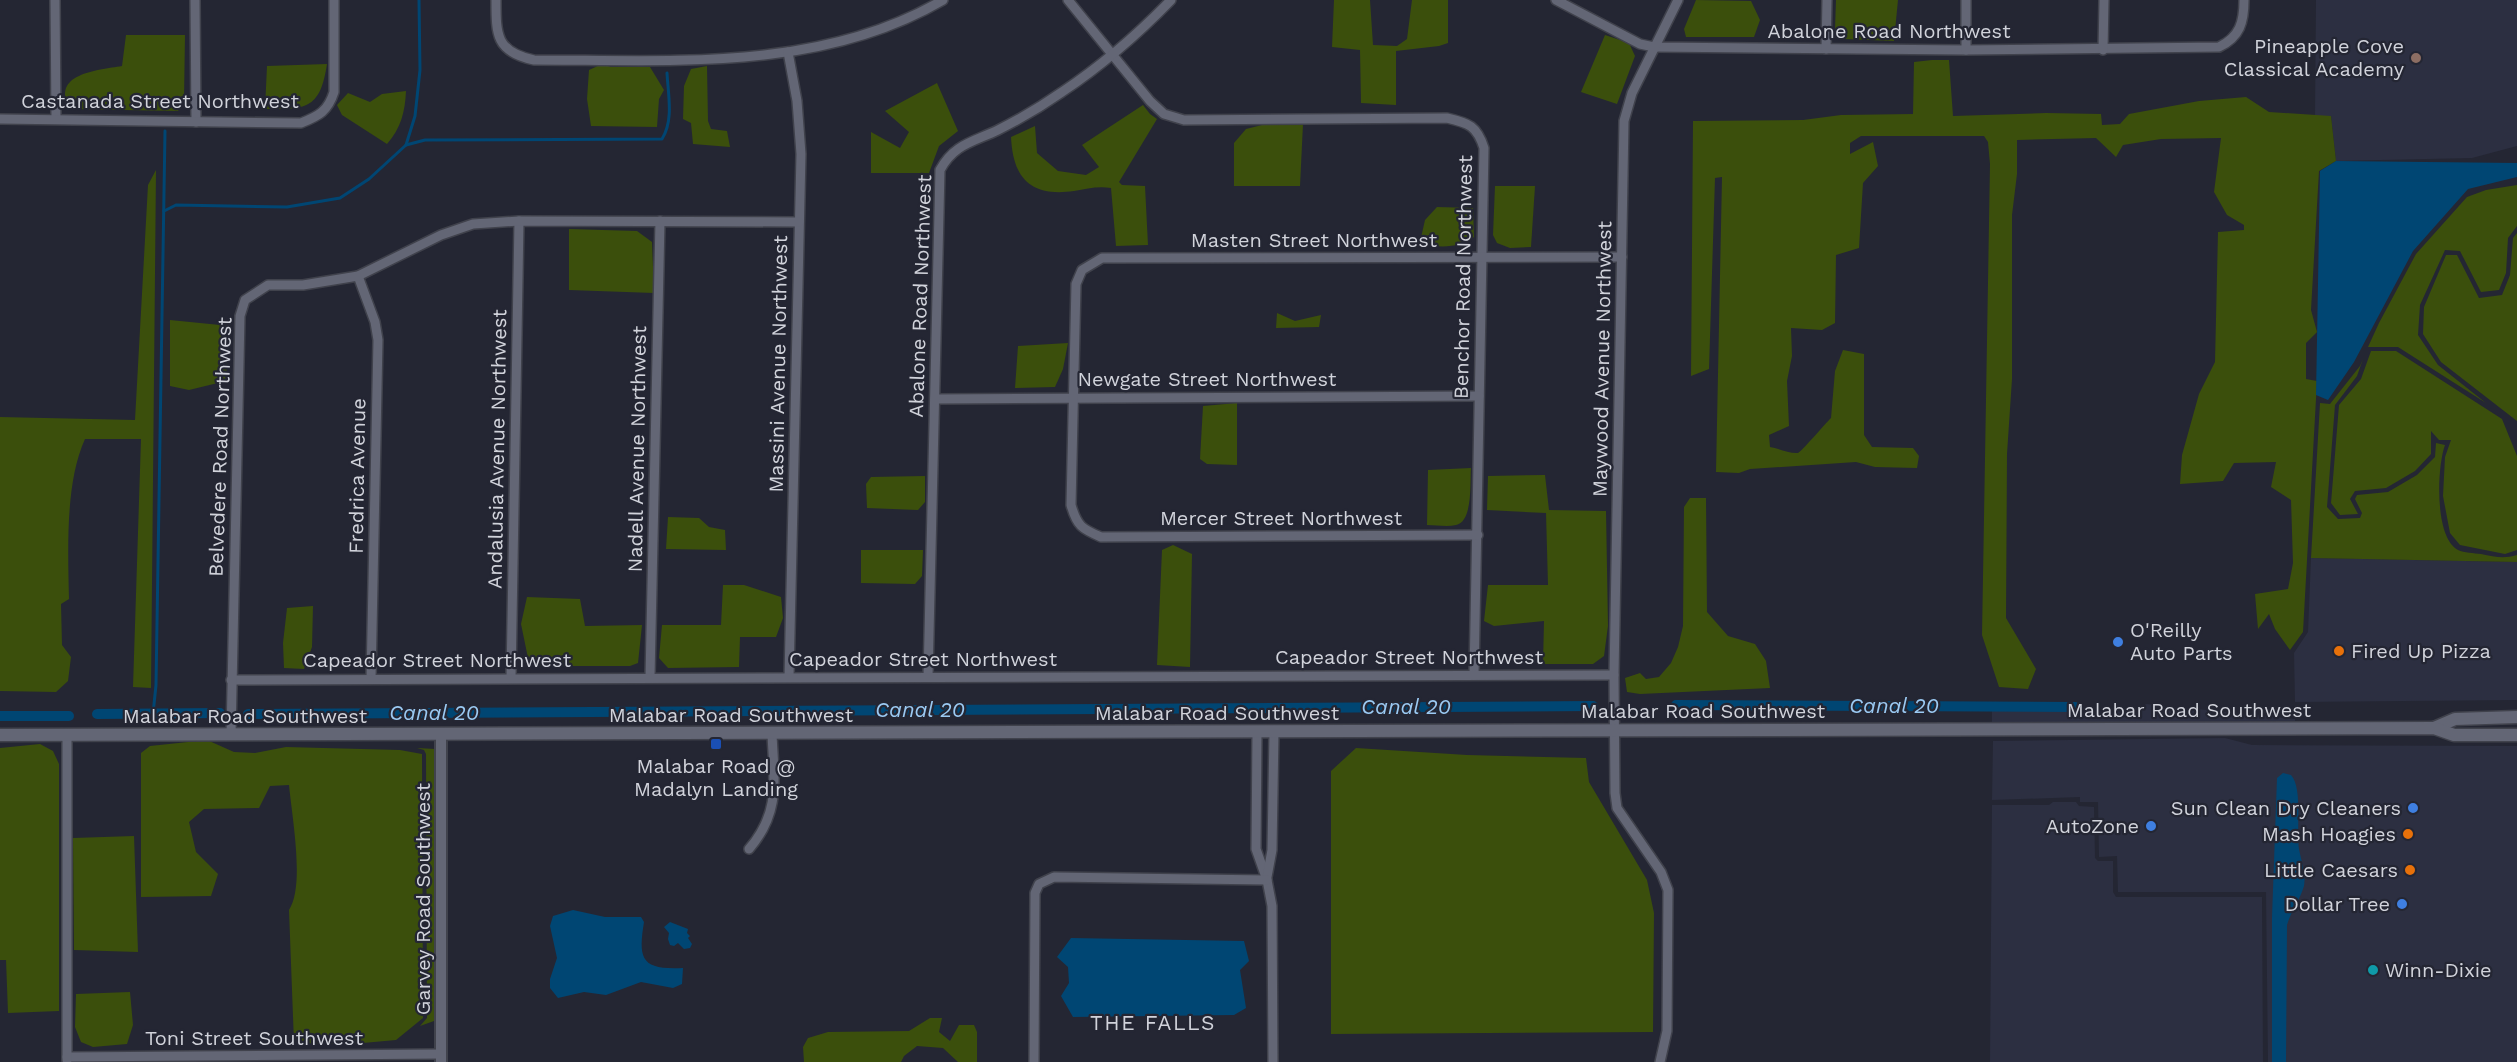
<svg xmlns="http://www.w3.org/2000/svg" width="2517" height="1062" font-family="'Work Sans',sans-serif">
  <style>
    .built { fill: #2c2f41 }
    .green { fill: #3b4f0c }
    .water { fill: #004673 }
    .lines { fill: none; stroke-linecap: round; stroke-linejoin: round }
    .stream { stroke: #004673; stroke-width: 3 }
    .canal { stroke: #004673; stroke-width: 10 }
    .minor-casing { stroke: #40424c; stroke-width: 12 }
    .tertiary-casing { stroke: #40424c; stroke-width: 14 }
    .secondary-casing { stroke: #40424c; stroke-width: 15 }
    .minor { stroke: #636675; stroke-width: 9 }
    .tertiary { stroke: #636675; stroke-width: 10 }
    .secondary { stroke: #636675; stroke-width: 12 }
    .education-dot { fill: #8d6e63; stroke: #242633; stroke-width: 2 }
    .shop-dot { fill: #3f7fe0; stroke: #242633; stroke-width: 2 }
    .food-dot { fill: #e8710a; stroke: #242633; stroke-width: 2 }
    .transit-dot { fill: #1a4fb4; stroke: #242633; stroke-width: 2 }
    .culture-dot { fill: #0f9aa8; stroke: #242633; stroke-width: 2 }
    .labels { text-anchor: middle; stroke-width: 4.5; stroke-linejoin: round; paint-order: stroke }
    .street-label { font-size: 20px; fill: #d1d3db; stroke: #242633 }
    .poi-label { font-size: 20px; fill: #d1d3db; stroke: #242633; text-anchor: end }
    .water-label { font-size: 21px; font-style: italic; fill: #9bcaf3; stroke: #242633 }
    .neighbourhood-label { font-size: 21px; letter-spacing: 1.5px; fill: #d1d3db; stroke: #242633 }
  </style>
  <rect width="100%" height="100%" fill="#242633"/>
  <g class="built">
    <polygon points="2316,0 2517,0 2517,146 2472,158 2336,161 2331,116 2315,116"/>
    <polygon points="2311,558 2517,562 2517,700 2295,702 2294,653 2308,632"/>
    <polygon points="1992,702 2137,713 2146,704 2295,719 2295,723 1992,724"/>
    <polygon points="2225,738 2252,745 2517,746 2517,1062 2268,1062 2266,892 2118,892 2117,856 2099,857 2098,802 2080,802 2080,797 1992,800 1993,741"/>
    <polygon points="2053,802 2076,802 2079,806 2094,807 2095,858 2098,861 2113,861 2113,892 2116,897 2262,897 2263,1062 1990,1062 1992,805 2049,805"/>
  </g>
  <g class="green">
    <polygon points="1334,0 1370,0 1373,45 1397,46 1407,39 1412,0 1448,0 1448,43 1439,46 1396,51 1396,105 1361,103 1360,50 1332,47"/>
    <polygon points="1696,0 1751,1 1760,20 1754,37 1686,37 1684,29"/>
    <polygon points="1836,0 1898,0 1894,41 1843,39 1835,29"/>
    <path d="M126 35H185L184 100 178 111 70 109C50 74 97 70 122 66Z"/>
    <polygon points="1605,35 1629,43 1635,56 1617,104 1581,92"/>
    <path d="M1932 60H1949L1953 116 2046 113 2101 114 2102 125 2120 124 2129 114 2199 101 2246 97 2269 112 2331 116 2336 161 2319 171 2311 310 2317 332 2306 343V379L2317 381 2303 632 2290 650 2275 629 2269 614 2258 629 2255 594 2288 589 2293 563 2291 500 2271 487 2276 462 2234 463 2223 481 2180 484 2182 455 2199 394 2215 362 2218 232 2244 230V225L2227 215 2214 192 2221 138 2161 139 2123 145 2116 157 2096 138 2017 140V174L2012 215V379L2007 454 2006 618 2036 669 2028 689 1999 687 1982 635 1990 164 1988 142 1984 136H1861L1850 143V154L1873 142 1878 166 1863 183 1859 248 1836 255 1835 323 1822 330 1791 328 1792 356 1787 381 1789 426 1769 435 1770 447C1778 448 1790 454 1798 453 1801 452 1825 424 1831 418L1835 371 1843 350 1864 354V435L1872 447 1913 448 1919 456 1917 468 1875 467 1856 462 1750 469 1739 473 1716 472 1722 177 1715 178 1709 369 1691 376 1693 121 1803 120 1841 115 1913 114 1914 62Z"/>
    <path d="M327 64C320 110 306 109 265 109L267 66Z"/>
    <polygon points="602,64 611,67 650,67 664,90 659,99 657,127 591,126 587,99 589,70"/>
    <polygon points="707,66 708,121 711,129 727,131 730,147 693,144 691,123 683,119 684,86 691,69"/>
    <polygon points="937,83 958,131 939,146 929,173 871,173 871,132 900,148 909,132 885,111"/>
    <path d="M406 91C405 112 401 128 387 144L342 115 337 105 348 93 370 102 382 94Z"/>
    <path d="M1143 105 1150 114 1157 119 1119 182 1122 185 1145 186 1148 245 1116 246 1111 188C1097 186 1087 189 1074 191 1031 197 1013 179 1011 137L1035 126 1037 153 1058 171 1086 175 1099 167 1082 145Z"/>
    <polygon points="1270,123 1303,124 1300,186 1234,186 1234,143 1246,129"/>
    <path d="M156 170 151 688 133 687 141 439H85C65 483 68 550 69 599L61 604 62 645 71 657 68 681 56 692 0 691V417L135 420 148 185Z"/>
    <polygon points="2517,185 2517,226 2508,238 2506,273 2499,290 2481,292 2460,251 2445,250 2420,305 2418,335 2438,365 2486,403 2398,347 2368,347 2379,323 2416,254 2467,197 2486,190"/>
    <polygon points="1495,186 1535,186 1531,247 1510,248 1497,243 1493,235"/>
    <path d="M1437 207 1473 208 1474 237C1460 248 1436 249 1420 242L1425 220Z"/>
    <polygon points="569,229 637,231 652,242 654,293 569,290"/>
    <polygon points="2517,233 2517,421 2441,362 2423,334 2424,307 2446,255 2457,255 2479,298 2502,295 2510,275 2513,238"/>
    <polygon points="1277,313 1295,321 1321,315 1319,327 1276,328"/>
    <polygon points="170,320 230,326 226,381 189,390 170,386"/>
    <polygon points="1068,343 1063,369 1055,387 1015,388 1018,346"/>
    <polygon points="2371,351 2396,351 2502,419 2517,456 2517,550 2505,554 2460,545 2450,533 2443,496 2445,457 2451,440 2439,440 2431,431 2431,454 2415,471 2386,488 2355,491 2350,499 2358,514 2340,515 2331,503 2339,405 2361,379"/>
    <path d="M2363 359 2357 376 2335 405 2327 507 2338 519 2360 518 2362 513 2355 499 2357 495 2388 492 2417 475 2435 457 2436 443 2445 445C2437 467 2434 537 2458 550 2464 553 2474 553 2481 554 2495 557 2504 559 2517 555V562L2311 558 2320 403 2330 404 2360 366Z"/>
    <polygon points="1237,403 1237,465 1207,464 1200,459 1203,406"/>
    <path d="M1471 468C1470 482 1473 522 1456 525 1447 527 1436 525 1427 525L1428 470Z"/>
    <polygon points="1545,475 1549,510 1606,511 1608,626 1604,656 1593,664 1543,664 1544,621 1494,626 1484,621 1488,585 1548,585 1546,513 1487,510 1488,476"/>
    <polygon points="925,476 925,502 918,510 867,508 866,484 871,477"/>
    <polygon points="1690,498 1706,498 1707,612 1728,636 1755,644 1766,661 1770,688 1640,694 1627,692 1625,678 1640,673 1646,679 1659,677 1671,663 1678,647 1683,626 1684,507"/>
    <polygon points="668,517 699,518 709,527 725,530 726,550 666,549"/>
    <polygon points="1173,545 1192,554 1190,667 1157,665 1162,550"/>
    <polygon points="861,550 923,550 922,576 915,584 861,583"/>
    <polygon points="723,585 744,585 781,597 783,618 776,637 740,637 739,667 668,668 659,658 662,625 721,625"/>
    <polygon points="527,597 580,599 585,626 642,625 638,663 630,666 541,666 528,658 521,624"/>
    <polygon points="313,606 312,647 304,669 284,668 283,643 287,608"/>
    <path d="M207 740 234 752 255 753 286 747 400 750 422 754 423 1018 396 1040 352 1044 294 1043 289 910C305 886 292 817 289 785L270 786 259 808 204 809 189 822 196 852 218 874 211 896 141 897V753L150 746Z"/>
    <polygon points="40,744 53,751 59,764 59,1011 8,1013 6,960 0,960 0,748"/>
    <polygon points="417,748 435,749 434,1021 420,1026 427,1018 426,754 424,750"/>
    <polygon points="1356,748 1467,755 1586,758 1589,782 1647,880 1654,913 1653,1032 1331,1034 1331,771"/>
    <polygon points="134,836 138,952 74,950 73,838"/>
    <polygon points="130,992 133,1025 127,1044 93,1047 81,1042 75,1027 76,994"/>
    <polygon points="930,1018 942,1018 939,1032 950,1041 959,1025 974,1025 977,1032 977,1062 958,1062 943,1048 917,1046 904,1056 901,1062 804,1062 803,1047 808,1038 828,1032 909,1031"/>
  </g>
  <g class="water">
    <polygon points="2336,161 2517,163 2517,177 2468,189 2413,251 2354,362 2328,400 2316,395 2320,171"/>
    <path d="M2283 773 2291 775C2303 788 2296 830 2299 849 2301 860 2306 875 2304 886 2300 900 2291 911 2287 925L2286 1062H2272V917L2277 778Z"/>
    <path d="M573 910 605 917H641L644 922C638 959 641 970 683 968L682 984 673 988 641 982 606 995 584 992 558 998 550 988V979L557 958 550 926 553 916Z"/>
    <polygon points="670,922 688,929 687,933 690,936 688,938 692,944 690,948 684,949 678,943 674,946 670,945 668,939 669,933 664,927"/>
    <polygon points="1071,938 1244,941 1249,961 1240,970 1246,1008 1234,1015 1073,1017 1061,996 1069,983 1068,967 1057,957"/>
  </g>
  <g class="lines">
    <g class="stream">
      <path d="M406 145 425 140 662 139C674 120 668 94 667 73"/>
      <polyline points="164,211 176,205 287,207 340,198 369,179 406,145 415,116 420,70 419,0"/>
      <polyline points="153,714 156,685 165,131"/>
    </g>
    <g class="canal">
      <polyline points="1676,705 2075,707"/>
      <polyline points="97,714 220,713"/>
      <polyline points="248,714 1593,706"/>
      <polyline points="0,716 69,716"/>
    </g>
    <g class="minor-casing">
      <g id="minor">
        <polyline points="55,0 56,119"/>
        <polyline points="195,0 196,122"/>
        <path d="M496 0C496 35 496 52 534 60 671 60 820 72 943 0"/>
        <path d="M1068 0 1150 101 1164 114 1184 120 1447 118C1469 123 1477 126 1484 148L1474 675"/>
        <path d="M1556 0 1640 44 1654 47 1966 50 2219 47C2240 37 2244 22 2244 0"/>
        <polyline points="1826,49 1827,0"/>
        <polyline points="1966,50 1966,0"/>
        <polyline points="2103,50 2104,0"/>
        <polyline points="788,52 797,101 801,154 789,677"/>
        <path d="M0 119 301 123C319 116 328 111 334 92V0"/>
        <polyline points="358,276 375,322 378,340 371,679"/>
        <polyline points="935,399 1479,396"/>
        <path d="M1478 535 1101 537C1082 529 1077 526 1071 505L1076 284 1082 270 1102 258 1622 257"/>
        <polyline points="650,677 660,221"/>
        <path d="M928 677 940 170C954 144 973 142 998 130 1020 119 1042 106 1062 92 1101 66 1138 34 1171 0"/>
        <polyline points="511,678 519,221"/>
        <polyline points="231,680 1614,675"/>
        <polyline points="1257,732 1256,849 1267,880 1272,906 1273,1062"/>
        <polyline points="231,735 240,316 245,300 268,285 303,285 358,276 441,235 473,224 519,221 799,222"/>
        <path d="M749 849C781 812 774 780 772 734"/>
        <polyline points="1267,877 1272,850 1274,732"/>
        <polyline points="67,1057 441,1054"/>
        <polyline points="67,1060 67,736"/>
        <polyline points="1034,1062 1035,893 1039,884 1054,877 1267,880"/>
        <polyline points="1660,1062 1667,1031 1668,890 1661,872 1617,808 1615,793 1614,675 1624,121 1632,93 1678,0"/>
      </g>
    </g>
    <g class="tertiary-casing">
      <polyline id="tertiary" points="441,736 441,1062"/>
    </g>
    <g class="secondary-casing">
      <g id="secondary">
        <polyline points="2434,728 2455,719 2517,717"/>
        <polyline points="0,735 2434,728 2454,735 2517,735"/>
      </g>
    </g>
    <use href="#minor" class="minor"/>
    <use href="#tertiary" class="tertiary"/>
    <use href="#secondary" class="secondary"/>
  </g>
  <circle class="education-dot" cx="2416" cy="58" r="6"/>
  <g class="shop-dot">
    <circle cx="2118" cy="642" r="6"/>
    <circle cx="2413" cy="808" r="6"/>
    <circle cx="2151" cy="826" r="6"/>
    <circle cx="2402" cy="904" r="6"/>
  </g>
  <g class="food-dot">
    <circle cx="2339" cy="651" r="6"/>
    <circle cx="2408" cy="834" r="6"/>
    <circle cx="2410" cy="870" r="6"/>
  </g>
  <rect class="transit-dot" x="710" y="738" width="12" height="12" rx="3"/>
  <circle class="culture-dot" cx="2373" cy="970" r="6"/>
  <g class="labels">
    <g class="street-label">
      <text x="1889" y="38">Abalone Road Northwest</text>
      <text x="160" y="108">Castanada Street Northwest</text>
      <text x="1314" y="247">Masten Street Northwest</text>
      <text transform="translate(1463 277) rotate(-89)" y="7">Benchor Road Northwest</text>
      <text transform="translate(920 296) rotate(-88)" y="7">Abalone Road Northwest</text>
      <text transform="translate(1602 359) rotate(-89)" y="7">Maywood Avenue Northwest</text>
      <text transform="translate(778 364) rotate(-89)" y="7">Massini Avenue Northwest</text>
      <text x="1207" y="386">Newgate Street Northwest</text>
      <text transform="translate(220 447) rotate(-88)" y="7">Belvedere Road Northwest</text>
      <text transform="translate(497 449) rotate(-89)" y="7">Andalusia Avenue Northwest</text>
      <text transform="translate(637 449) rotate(-89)" y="7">Nadell Avenue Northwest</text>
      <text transform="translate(357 476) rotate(-89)" y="7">Fredrica Avenue</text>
      <text x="1281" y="525">Mercer Street Northwest</text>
      <text x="1409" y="664">Capeador Street Northwest</text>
      <text x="923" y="666">Capeador Street Northwest</text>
      <text x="437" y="667">Capeador Street Northwest</text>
      <text x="2189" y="717">Malabar Road Southwest</text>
      <text x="1703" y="718">Malabar Road Southwest</text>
      <text x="1217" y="720">Malabar Road Southwest</text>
      <text x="731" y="722">Malabar Road Southwest</text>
      <text x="245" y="723">Malabar Road Southwest</text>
      <text transform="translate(423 899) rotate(-90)" y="7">Garvey Road Southwest</text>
      <text x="254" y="1045">Toni Street Southwest</text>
    </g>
    <g class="poi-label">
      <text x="2404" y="53">Pineapple Cove<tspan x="2404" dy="23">Classical Academy</tspan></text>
      <text x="2130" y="637" text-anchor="start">O'Reilly<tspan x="2130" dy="23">Auto Parts</tspan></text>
      <text x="2351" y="658" text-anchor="start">Fired Up Pizza</text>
      <text x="716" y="773" text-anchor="middle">Malabar Road @<tspan x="716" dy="23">Madalyn Landing</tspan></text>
      <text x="2401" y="815">Sun Clean Dry Cleaners</text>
      <text x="2139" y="833">AutoZone</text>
      <text x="2396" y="841">Mash Hoagies</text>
      <text x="2398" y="877">Little Caesars</text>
      <text x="2390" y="911">Dollar Tree</text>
      <text x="2385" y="977" text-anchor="start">Winn-Dixie</text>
    </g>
    <g class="water-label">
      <text x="1894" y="713">Canal 20</text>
      <text x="1406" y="714">Canal 20</text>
      <text x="920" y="717">Canal 20</text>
      <text x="434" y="720">Canal 20</text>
    </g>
    <g class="neighbourhood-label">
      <text x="1153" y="1030">THE FALLS</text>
    </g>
  </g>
</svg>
